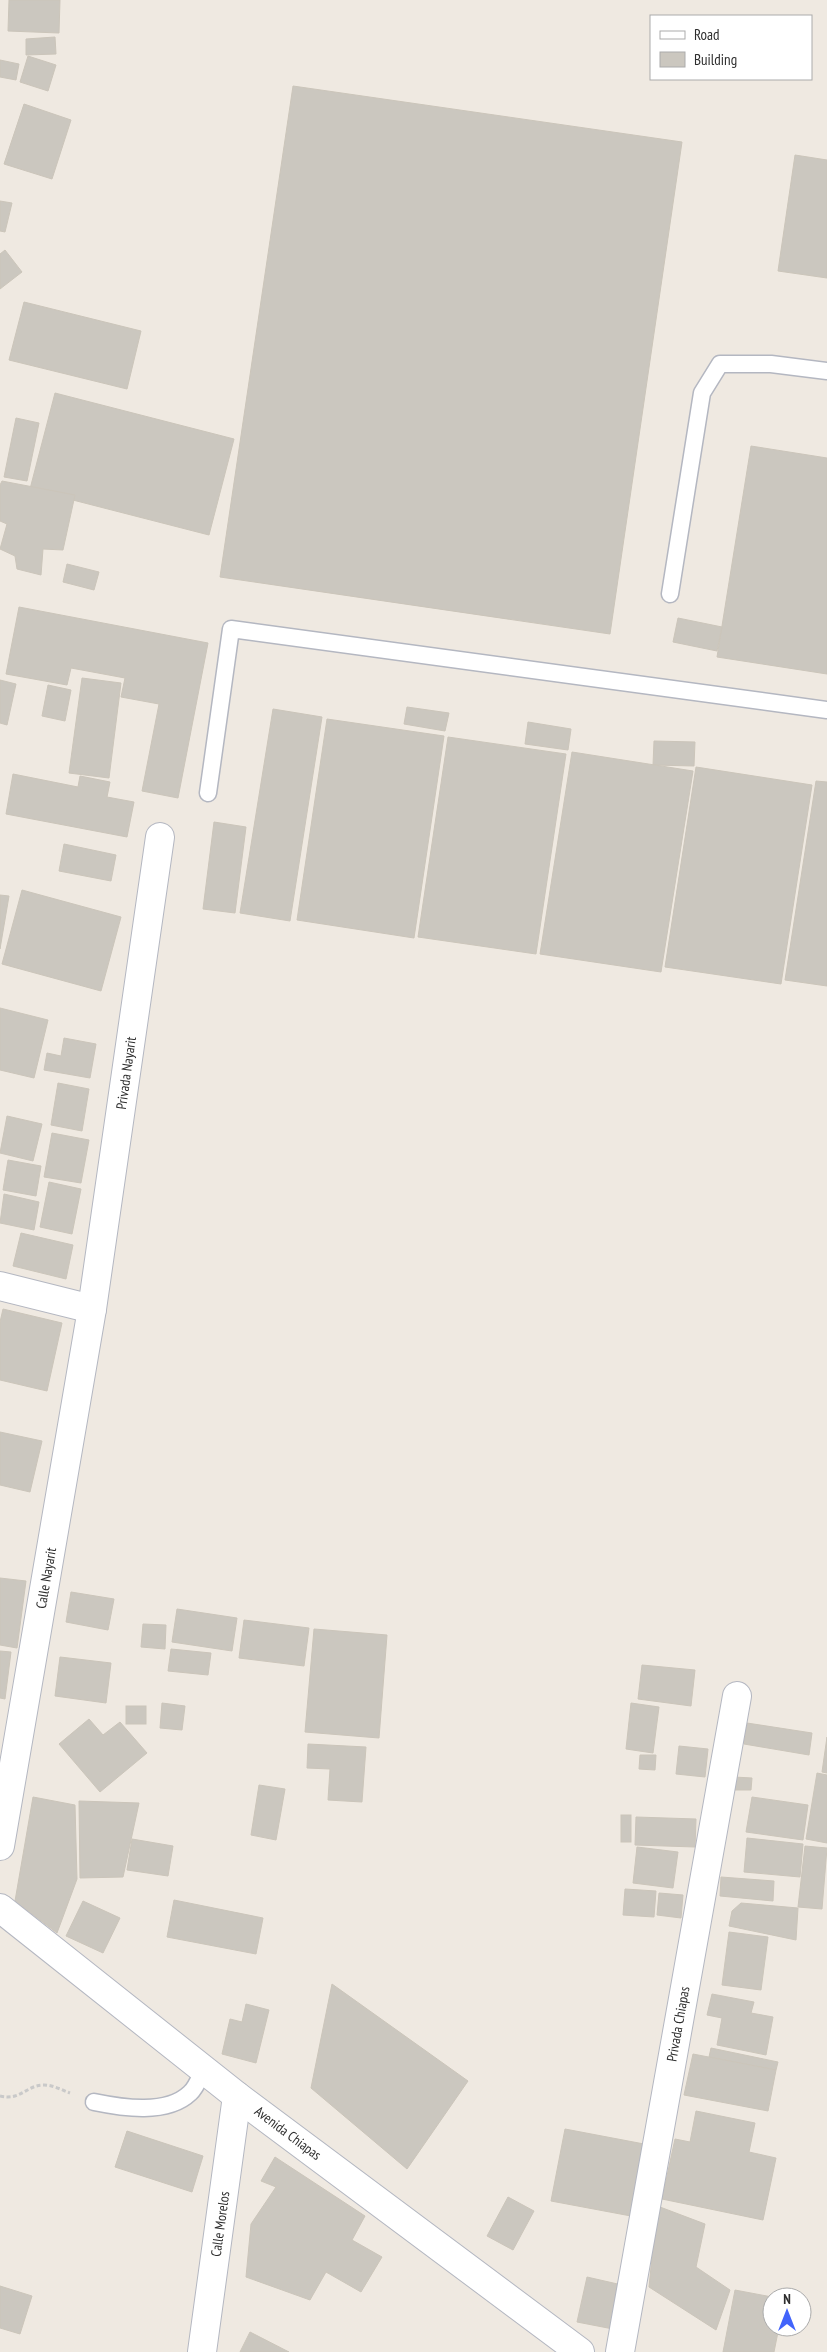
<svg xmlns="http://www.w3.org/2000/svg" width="827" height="2352" font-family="'PT Sans Narrow',sans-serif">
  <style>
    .building { fill: #cbc7bf; stroke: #cbc5ba }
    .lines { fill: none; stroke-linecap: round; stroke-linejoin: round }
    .lane-casing { stroke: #b4b7c1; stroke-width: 19 }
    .street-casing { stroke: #b4b7c1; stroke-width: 30 }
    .path { stroke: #c9c9c9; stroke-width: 3; stroke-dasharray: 4 2.5; stroke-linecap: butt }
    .lane { stroke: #fff; stroke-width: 16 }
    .street { stroke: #fff; stroke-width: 28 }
    .labels { text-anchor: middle; stroke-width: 5; stroke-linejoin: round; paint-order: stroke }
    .street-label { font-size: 14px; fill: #2e2e2e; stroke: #fff }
  </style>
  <rect width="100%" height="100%" fill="#efe9e1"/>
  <g class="building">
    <polygon points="9,0 60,0 59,33 8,31"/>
    <polygon points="55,37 56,54 26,55 26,39"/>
    <polygon points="28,56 56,65 48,91 20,82"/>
    <polygon points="0,60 19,64 16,80 0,77"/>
    <polygon points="293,86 682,142 610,634 220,577"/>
    <polygon points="24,104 71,120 52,179 4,164"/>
    <polygon points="795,155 827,160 827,278 778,271"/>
    <polygon points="0,201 12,203 5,232 0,231"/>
    <polygon points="5,250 22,272 0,289 0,254"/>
    <polygon points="24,302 141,331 127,389 9,360"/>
    <polygon points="55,393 234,439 209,535 30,489"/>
    <polygon points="16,418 39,423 27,481 4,477"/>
    <polygon points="751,446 827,458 827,674 717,657"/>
    <polygon points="2,481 75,495 63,550 43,549 41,575 17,569 15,556 0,549 7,524 0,521 0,485"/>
    <polygon points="67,564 99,572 94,590 63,582"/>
    <polygon points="19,607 208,643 178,798 142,791 159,704 121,697 125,678 71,668 67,685 6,674"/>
    <polygon points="678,618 722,627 717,651 673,642"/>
    <polygon points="82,678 121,683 109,778 69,773"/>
    <polygon points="0,680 16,684 7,725 0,723"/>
    <polygon points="48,685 71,690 65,721 42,716"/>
    <polygon points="407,707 449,713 445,731 404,724"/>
    <polygon points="273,709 322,717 290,921 240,913"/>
    <polygon points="327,719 444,736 414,938 297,920"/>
    <polygon points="528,722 571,729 568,750 525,744"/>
    <polygon points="448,737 566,754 536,954 418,937"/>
    <polygon points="654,741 695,742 694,766 653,765"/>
    <polygon points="572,752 693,771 661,972 540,954"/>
    <polygon points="696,767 812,785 781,984 665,967"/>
    <polygon points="13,774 78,787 80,776 110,782 107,797 134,802 127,837 6,814"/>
    <polygon points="816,781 827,782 827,986 785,980"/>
    <polygon points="214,822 246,827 235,913 203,909"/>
    <polygon points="64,844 116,855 111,881 59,871"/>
    <polygon points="22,890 121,917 101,991 2,964"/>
    <polygon points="0,895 9,896 0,949"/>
    <polygon points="0,1008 48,1020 34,1078 0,1070"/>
    <polygon points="64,1038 96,1044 90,1078 44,1070 47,1053 61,1056"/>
    <polygon points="58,1083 89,1089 82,1131 51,1125"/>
    <polygon points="7,1116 42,1124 33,1161 0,1153"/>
    <polygon points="52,1133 89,1140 81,1183 44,1177"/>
    <polygon points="8,1160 41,1166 36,1196 3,1190"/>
    <polygon points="49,1182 81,1189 72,1234 40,1227"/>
    <polygon points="4,1194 39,1202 34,1230 0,1223"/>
    <polygon points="21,1233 73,1245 66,1279 13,1266"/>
    <polygon points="3,1309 62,1323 47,1391 0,1380 0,1322"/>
    <polygon points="0,1432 42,1441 30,1492 0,1485"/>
    <polygon points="0,1578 26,1581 17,1648 0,1645"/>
    <polygon points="71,1592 114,1599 108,1630 66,1622"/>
    <polygon points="177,1609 237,1618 232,1651 172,1642"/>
    <polygon points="244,1620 309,1628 304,1666 239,1658"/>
    <polygon points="143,1624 166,1625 165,1649 141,1647"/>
    <polygon points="314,1629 387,1635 379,1738 305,1732"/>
    <polygon points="171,1649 211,1653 208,1675 168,1671"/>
    <polygon points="0,1651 11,1652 5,1699 0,1698"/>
    <polygon points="60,1657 111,1663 106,1703 55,1696"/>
    <polygon points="642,1665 695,1670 691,1706 638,1699"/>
    <polygon points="162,1703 185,1706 182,1730 160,1728"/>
    <polygon points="631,1703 659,1707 653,1753 626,1749"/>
    <rect x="126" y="1706" width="20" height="18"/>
    <polygon points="89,1719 103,1735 120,1722 147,1753 100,1792 59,1744"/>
    <polygon points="747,1723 812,1733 809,1755 744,1744"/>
    <polygon points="827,1737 827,1773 822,1772"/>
    <polygon points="308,1744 366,1747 362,1802 328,1800 330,1769 307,1768"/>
    <polygon points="679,1746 708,1749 705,1777 676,1774"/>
    <polygon points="640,1755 656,1755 655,1770 639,1769"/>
    <polygon points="817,1773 827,1775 827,1843 806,1839"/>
    <polygon points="734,1777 752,1778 751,1790 733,1790"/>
    <polygon points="259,1785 285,1789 276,1840 251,1835"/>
    <polygon points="33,1797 75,1805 77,1879 57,1933 15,1901"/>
    <polygon points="752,1797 808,1805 803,1840 746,1832"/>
    <polygon points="79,1801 139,1803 123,1877 80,1878"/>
    <rect x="621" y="1815" width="10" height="27"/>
    <polygon points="636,1817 696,1819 695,1847 635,1845"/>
    <polygon points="747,1838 803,1844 800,1877 744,1872"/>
    <polygon points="132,1839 173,1846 168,1876 127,1870"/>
    <polygon points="805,1846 827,1848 822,1909 798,1907"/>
    <polygon points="637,1847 678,1852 673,1888 633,1883"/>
    <polygon points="721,1877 774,1881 773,1901 720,1896"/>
    <polygon points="625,1889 656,1891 654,1917 623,1915"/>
    <polygon points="659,1893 683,1895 681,1918 657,1915"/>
    <polygon points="174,1900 263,1918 256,1954 167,1937"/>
    <polygon points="83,1901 120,1918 103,1953 66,1936"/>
    <polygon points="741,1903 798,1908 796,1940 729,1926 732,1911"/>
    <polygon points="729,1932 768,1937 761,1990 722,1985"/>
    <polygon points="332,1984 468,2081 407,2169 311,2088"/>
    <polygon points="712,1994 754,2002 751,2013 773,2017 766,2055 717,2045 722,2018 707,2015"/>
    <polygon points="246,2004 269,2010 256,2063 222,2054 230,2019 242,2022"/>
    <polygon points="711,2048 778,2062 776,2070 709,2057"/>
    <polygon points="693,2054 776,2070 768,2111 684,2095"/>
    <polygon points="696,2111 755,2123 749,2152 776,2158 763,2220 662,2199 675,2139 690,2142"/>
    <polygon points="565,2129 644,2144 631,2216 551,2201"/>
    <polygon points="127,2131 203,2156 192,2192 115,2167"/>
    <polygon points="275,2157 365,2216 352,2240 382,2257 361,2292 326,2272 310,2300 246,2277 251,2224 276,2187 261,2181"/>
    <polygon points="508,2197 534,2211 513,2250 487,2236"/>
    <polygon points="660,2207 705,2224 696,2267 730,2290 716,2330 649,2287 654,2237"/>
    <polygon points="587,2277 622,2285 613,2329 577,2322"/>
    <polygon points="0,2286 32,2296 20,2334 0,2328"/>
    <polygon points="735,2290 772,2297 772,2327 779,2327 774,2352 723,2352"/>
    <polygon points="250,2332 289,2352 240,2352"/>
  </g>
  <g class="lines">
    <g class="lane-casing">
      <g id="lane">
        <polyline points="670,594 702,393 720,364 771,364 827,371"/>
        <polyline points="208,793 231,629 827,710"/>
        <path d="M94 2102C123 2108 167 2115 190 2093 196 2088 200 2077 204 2069"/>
      </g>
    </g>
    <g class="street-casing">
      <g id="street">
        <polyline points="0,1286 92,1309"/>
        <polyline points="0,1846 92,1309 160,837"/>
        <polyline points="0,1908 237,2096 580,2352"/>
        <polyline points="202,2352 237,2096"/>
        <polyline points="620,2352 737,1696"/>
      </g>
    </g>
    <path class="path" d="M0 2096C21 2101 26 2085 44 2085 53 2085 62 2090 70 2093"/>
    <use href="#lane" class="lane"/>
    <use href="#street" class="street"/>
  </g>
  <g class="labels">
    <g class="street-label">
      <text transform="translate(126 1073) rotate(-82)" y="5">Privada Nayarit</text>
      <text transform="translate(46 1578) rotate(-80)" y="5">Calle Nayarit</text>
      <text transform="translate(678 2024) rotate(-80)" y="5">Privada Chiapas</text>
      <text transform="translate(288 2133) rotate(37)" y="5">Avenida Chiapas</text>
      <text transform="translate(220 2224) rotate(-82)" y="5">Calle Morelos</text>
    </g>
  </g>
  <rect x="650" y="15" width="162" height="65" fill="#ffffff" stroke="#ababab"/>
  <rect x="660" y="31" width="25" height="8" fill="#ffffff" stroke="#ababab"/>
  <text x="694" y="40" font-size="15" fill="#2e2e2e">Road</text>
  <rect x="660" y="52" width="25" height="15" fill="#cbc7bf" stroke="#ababab"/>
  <text x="694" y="65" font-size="15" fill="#2e2e2e">Building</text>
  <g transform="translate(787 2312)"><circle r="24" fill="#ffffff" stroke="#ababab"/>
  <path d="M0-4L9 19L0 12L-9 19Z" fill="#4264fb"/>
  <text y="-8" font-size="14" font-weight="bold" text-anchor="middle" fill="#2e2e2e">N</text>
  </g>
</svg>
